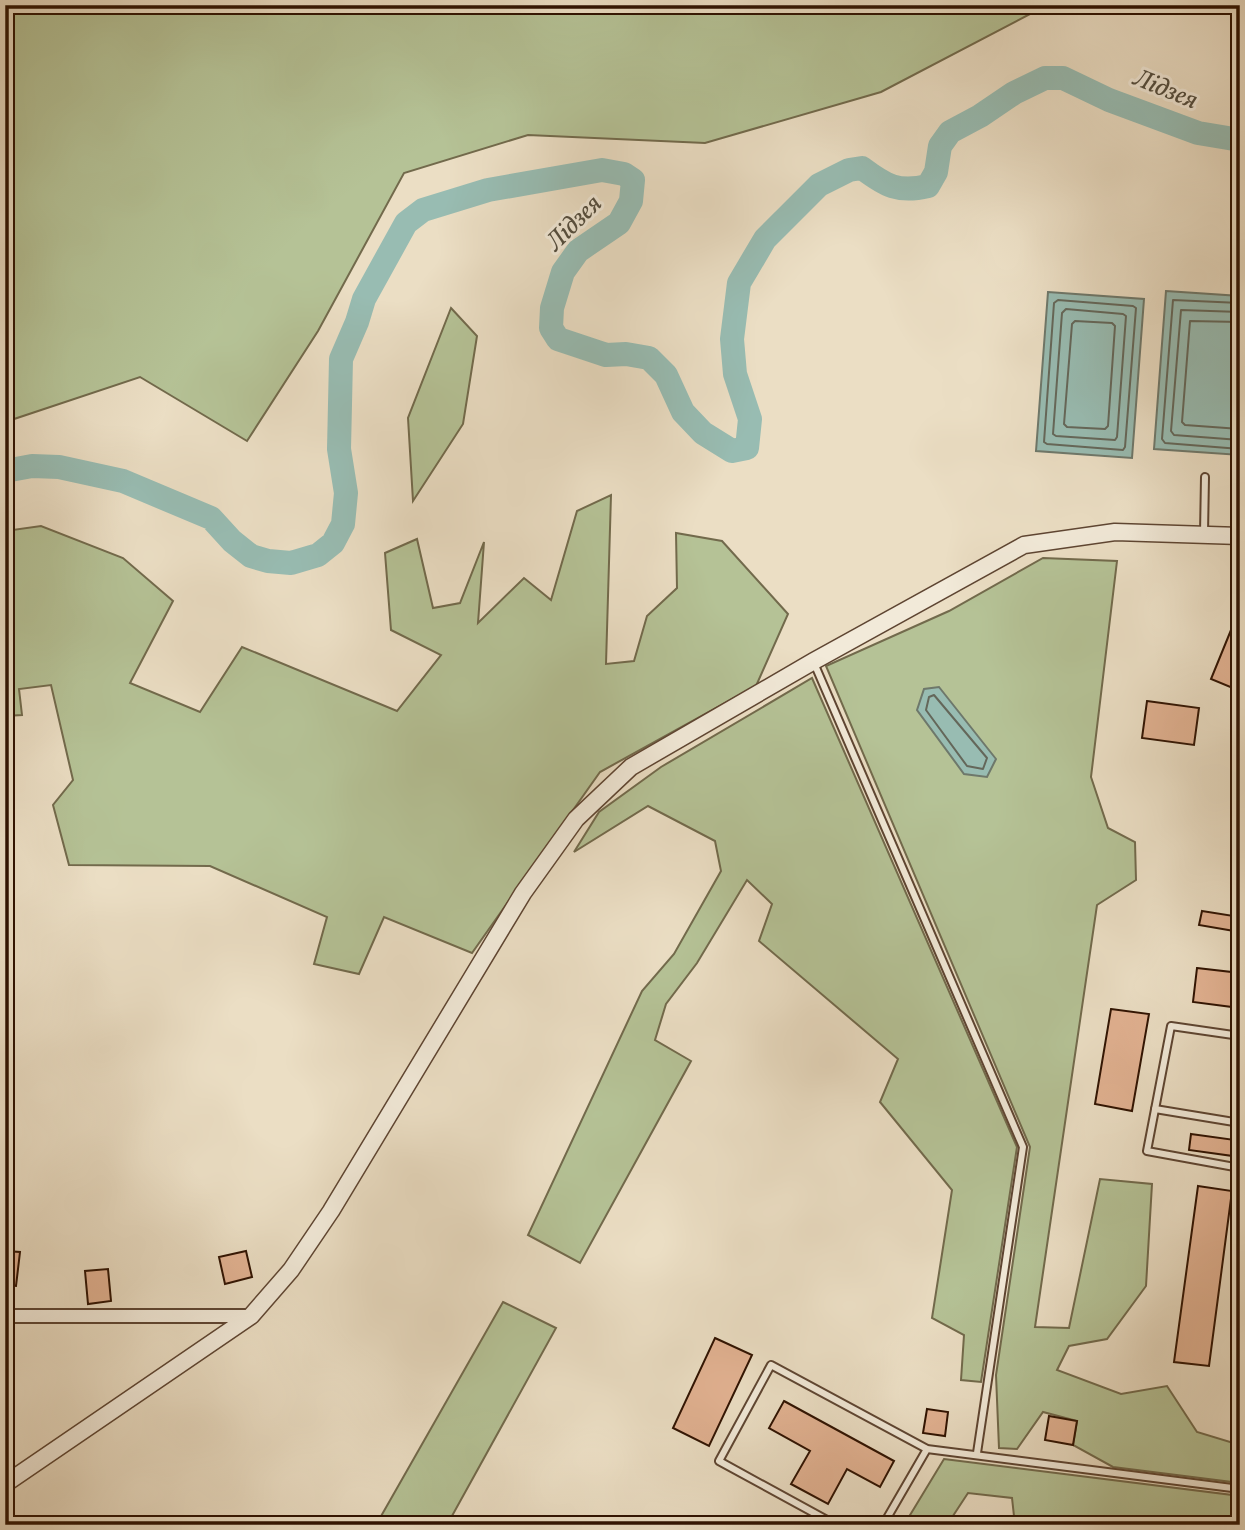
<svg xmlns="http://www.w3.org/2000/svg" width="1245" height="1530" font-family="Vollkorn,serif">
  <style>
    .green { fill: #b5c296; stroke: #726a4c; stroke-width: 2 }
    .water { fill: #98bcb2; stroke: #6e786b; stroke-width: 2 }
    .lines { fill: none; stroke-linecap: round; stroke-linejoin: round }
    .shore { stroke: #64675a; stroke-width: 2 }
    .river { stroke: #98bcb2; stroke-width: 24 }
    .building { fill: #e2b292; stroke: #2f1201; stroke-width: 2 }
    .service-casing { stroke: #5e4532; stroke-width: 10 }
    .minor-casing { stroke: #5e4532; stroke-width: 16 }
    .tertiary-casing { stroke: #5e4532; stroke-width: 19 }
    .service { stroke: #f2ead9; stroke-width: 6 }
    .minor { stroke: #f2ead9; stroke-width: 12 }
    .tertiary { stroke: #f2ead9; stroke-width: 16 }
    .labels { text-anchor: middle; stroke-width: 6; stroke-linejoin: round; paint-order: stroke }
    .water-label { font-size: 26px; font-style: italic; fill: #544e3f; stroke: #f2ead9 }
  </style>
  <rect width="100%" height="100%" fill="#ebdec4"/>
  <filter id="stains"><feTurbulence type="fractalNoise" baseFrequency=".00286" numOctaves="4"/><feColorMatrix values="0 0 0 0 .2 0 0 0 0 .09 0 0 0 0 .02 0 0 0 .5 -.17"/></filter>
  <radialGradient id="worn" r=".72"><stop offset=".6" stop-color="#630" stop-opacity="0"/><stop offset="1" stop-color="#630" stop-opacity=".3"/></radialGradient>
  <g class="green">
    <polygon points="5,5 1035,5 1032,13 881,92 705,143 528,135 404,173 318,331 247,441 140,377 5,422"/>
    <polygon points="451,308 477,336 463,424 413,501 408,418"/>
    <polygon points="611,495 606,664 634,661 647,616 677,588 676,533 722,541 788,614 756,686 600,772 472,953 384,917 359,974 314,964 327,917 210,866 69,865 53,805 73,780 51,685 19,689 22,715 5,716 5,531 41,526 123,558 173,601 130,683 200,712 242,647 397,711 441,655 391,630 385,553 417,539 433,608 460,603 484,542 478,623 524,578 551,600 577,511"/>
    <polygon points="1043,558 1117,561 1091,777 1108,828 1135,842 1136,880 1097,905 1035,1327 1069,1328 1100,1179 1152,1184 1146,1286 1107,1339 1069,1346 1057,1370 1121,1394 1167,1386 1197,1432 1240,1445 1240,1483 1113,1467 1073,1445 1077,1421 1043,1412 1017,1449 999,1448 996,1375 1030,1147 826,666 949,611"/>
    <polygon points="812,678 1017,1147 981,1382 961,1380 964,1335 932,1318 952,1190 880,1102 898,1059 759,941 772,904 747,880 697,963 666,1004 655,1040 691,1061 580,1263 528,1235 642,991 674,954 721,871 715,841 648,806 574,852 599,812 661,767"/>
    <polygon points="503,1302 556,1328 447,1525 376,1525"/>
    <polygon points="944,1459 1240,1496 1240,1525 1015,1525 1012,1498 968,1493 947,1525 904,1525"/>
  </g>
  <g class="water">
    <polygon points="1166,291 1240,296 1240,455 1154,449"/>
    <polygon points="1048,292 1144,299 1132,458 1036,451"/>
    <polygon points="939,687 996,759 987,777 964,774 917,710 924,689"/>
  </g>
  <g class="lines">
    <g class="shore">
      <polygon points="1058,300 1133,306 1136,308 1125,447 1123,450 1047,444 1044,442 1054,303"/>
      <polyline points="1240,303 1173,300 1162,439 1165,443 1240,449"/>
      <polygon points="1066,309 1123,314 1126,316 1117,437 1115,440 1056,436 1053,434 1062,313"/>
      <polyline points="1240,312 1181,310 1171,431 1174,435 1240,440"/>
      <polygon points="1075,321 1112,323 1115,326 1108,426 1105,429 1067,427 1064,424 1072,324"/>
      <polyline points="1240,322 1190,321 1182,422 1185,425 1240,429"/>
      <polygon points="934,695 987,758 983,769 967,766 926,710 929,697"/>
    </g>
    <path class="river" d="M5 471 32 466 59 467 123 481 211 518 232 541 251 556 268 561 291 563 318 555 333 543 343 524 346 493 339 449 341 359 357 322 364 299 406 223 423 210 488 190 602 170 624 174 633 180 631 201 619 223 578 251 563 272 552 308 551 328 558 339 606 355 626 354 649 358 666 375 683 412 703 433 732 451 747 448 750 419 735 374 732 339 739 283 765 239 819 185 849 170 862 168C886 186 898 193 928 186L936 172 940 146 950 132 980 116 1014 93 1045 78H1063L1109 100 1198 133 1240 140"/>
  </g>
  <g class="building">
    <polygon points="1240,608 1240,691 1211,679"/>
    <polygon points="1147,701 1199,708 1194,745 1142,738"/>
    <polygon points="1202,911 1240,917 1240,932 1199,925"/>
    <polygon points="1197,968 1240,973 1240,1008 1193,1002"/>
    <polygon points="1111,1009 1149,1014 1132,1111 1095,1104"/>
    <polygon points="1191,1134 1235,1140 1233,1156 1189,1150"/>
    <polygon points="1198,1186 1232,1191 1209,1366 1174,1362"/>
    <polygon points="5,1251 20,1252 16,1286 5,1285"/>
    <polygon points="246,1251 252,1277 225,1284 219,1257"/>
    <polygon points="108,1269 111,1301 88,1304 85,1271"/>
    <polygon points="715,1338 752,1355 709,1446 673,1428"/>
    <polygon points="784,1401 894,1461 880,1487 847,1469 828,1504 791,1484 810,1451 769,1428"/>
    <polygon points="927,1409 948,1412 945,1436 923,1433"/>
    <polygon points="1049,1416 1077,1421 1073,1445 1045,1440"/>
  </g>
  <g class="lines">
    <g class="service-casing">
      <g id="service">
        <polyline points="1204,533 1205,477"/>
        <polyline points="814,663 1023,1147 977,1453"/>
        <polyline points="1240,1036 1171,1026 1147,1151 1240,1168"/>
        <polyline points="1155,1109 1240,1123"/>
        <polyline points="836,1525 719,1461 771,1365 927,1449 1240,1489"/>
        <polyline points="883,1525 927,1449"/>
      </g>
    </g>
    <g class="minor-casing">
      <polyline id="minor" points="5,1314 13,1316 251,1316"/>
    </g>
    <g class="tertiary-casing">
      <polyline id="tertiary" points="5,1484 251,1316 291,1270 331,1211 523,893 576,819 631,767 814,661 1024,545 1115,532 1240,536"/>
    </g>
    <use href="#service" class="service"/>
    <use href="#minor" class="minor"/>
    <use href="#tertiary" class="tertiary"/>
  </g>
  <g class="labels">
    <g class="water-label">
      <text transform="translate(1166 88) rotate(22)" y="9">Лідзея</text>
      <text transform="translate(573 222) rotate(-45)" y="9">Лідзея</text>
    </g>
  </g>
  <rect width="1245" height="1530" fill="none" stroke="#ebdec4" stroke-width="28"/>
  <rect x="7" y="7" width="1231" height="1516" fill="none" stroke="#2f1201" stroke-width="3.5"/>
  <rect x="14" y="14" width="1217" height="1502" fill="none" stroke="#2f1201" stroke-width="2"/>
  <rect width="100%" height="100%" filter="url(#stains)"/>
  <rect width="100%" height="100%" fill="url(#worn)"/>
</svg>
